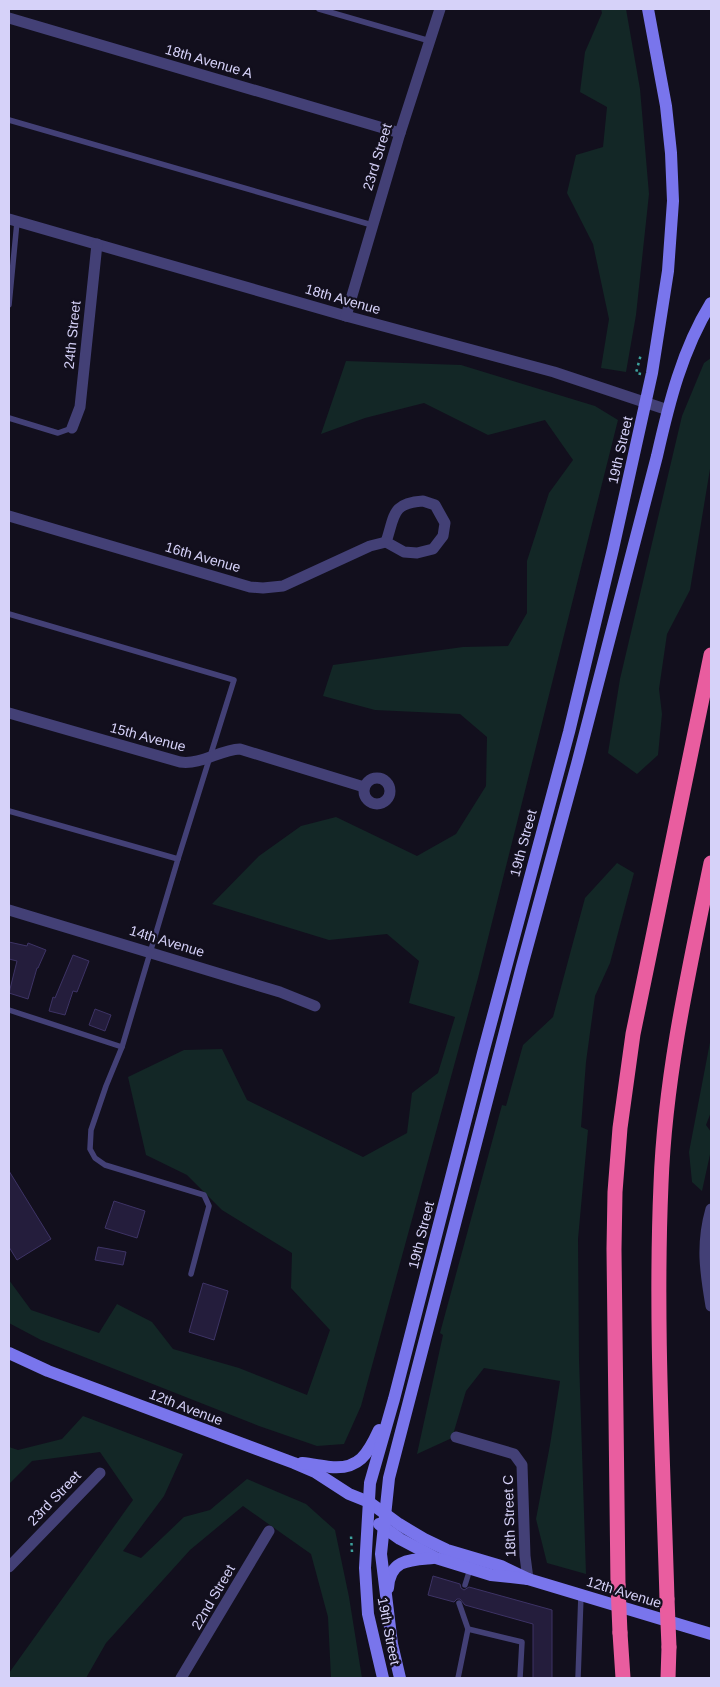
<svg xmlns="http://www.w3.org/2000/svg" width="720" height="1687" font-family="Arial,sans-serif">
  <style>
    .green { fill: #132726 }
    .building { fill: #241d3c; stroke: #3d3365 }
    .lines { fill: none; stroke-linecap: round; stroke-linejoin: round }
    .path { stroke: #3da19c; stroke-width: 2.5; stroke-dasharray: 2.5 4; stroke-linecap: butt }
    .lane { stroke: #434076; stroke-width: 5.5 }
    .street { stroke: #434076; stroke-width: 11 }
    .secondary { stroke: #7975ec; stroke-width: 12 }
    .highway { stroke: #e95d9f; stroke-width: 15 }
    .highway-bridge { stroke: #e95d9f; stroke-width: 15 }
    .labels { text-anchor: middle; stroke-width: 4.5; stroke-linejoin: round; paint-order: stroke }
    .street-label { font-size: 14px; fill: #d6d2f9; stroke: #120f1d }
  </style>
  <rect width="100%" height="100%" fill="#120f1d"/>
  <g class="green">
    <polygon points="601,9 626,9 640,89 649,194 636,315 626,372 601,368 609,319 593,244 567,193 576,155 603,147 607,107 580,92 585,52 602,13"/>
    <polygon points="711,358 711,451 710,469 690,590 667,634 659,689 662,714 658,755 637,774 608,753 620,679 682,416 704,363"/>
    <polygon points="346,361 461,365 595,406 618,420 478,978 361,1406 344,1444 317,1446 259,1426 41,1340 9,1323 9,1280 31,1310 99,1333 117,1304 152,1322 173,1349 239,1368 307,1395 330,1330 291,1288 292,1253 222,1210 187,1175 146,1155 128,1077 184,1050 222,1049 247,1100 363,1157 407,1133 412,1093 438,1073 455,1017 409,1003 419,961 387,934 329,940 212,904 259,856 301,826 336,817 417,856 456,834 486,786 487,737 460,714 375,710 323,696 333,665 463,647 508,646 527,613 527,561 549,493 573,460 545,420 488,435 424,403 365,418 321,434"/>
    <polygon points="617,863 634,873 610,963 595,996 586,1062 581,1127 588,1130 578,1239 579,1359 586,1574 547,1563 536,1519 550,1445 560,1381 484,1368 466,1391 452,1438 417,1454 443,1335 440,1333 502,1105 506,1106 523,1045 553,1017 585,898"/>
    <polygon points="711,1037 711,1112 706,1125 711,1132 711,1150 702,1191 692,1182 689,1152"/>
    <polygon points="83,1416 183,1454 164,1496 123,1551 141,1558 184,1517 210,1510 247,1479 306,1504 335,1530 349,1597 362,1678 331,1678 328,1617 311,1554 243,1506 190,1550 106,1643 86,1678 9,1678 9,1673 133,1500 100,1452 32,1461 9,1484 9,1447 18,1450 62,1439"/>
  </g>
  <g class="building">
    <polygon points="9,942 27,946 28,943 46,950 38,968 37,968 28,999 9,993 17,961 9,959"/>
    <polygon points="73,955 89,961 77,992 73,991 65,1015 49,1011 53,997 55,998"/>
    <polygon points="95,1009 111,1015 105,1031 89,1025"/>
    <polygon points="9,1171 51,1239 17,1260 9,1247"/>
    <polygon points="114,1201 145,1211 137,1238 105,1228"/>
    <polygon points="98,1247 126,1252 123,1265 95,1260"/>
    <polygon points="203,1283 228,1291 214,1340 189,1332"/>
    <polygon points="433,1576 460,1584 461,1588 464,1590 469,1587 552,1610 552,1678 533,1678 533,1624 465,1605 460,1599 457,1599 454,1602 428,1595"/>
  </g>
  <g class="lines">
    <g class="path">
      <polyline points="641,374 636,373 641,354"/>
      <polyline points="352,1552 351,1536 354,1537"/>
    </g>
    <g class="lane">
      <polyline points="319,9 430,41"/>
      <polyline points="9,120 372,225"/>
      <polyline points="9,305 17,222"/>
      <polyline points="9,418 58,433 72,428"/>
      <polyline points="9,614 234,680 178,859 122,1047 106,1086 91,1130 90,1149 95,1158 105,1165 204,1195 209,1206 191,1274"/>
      <polyline points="9,811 178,859"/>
      <polyline points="9,1010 122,1047"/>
      <polyline points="465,1585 470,1569"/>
      <polyline points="468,1629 522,1642 520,1678"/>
      <polyline points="458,1678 468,1629 459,1603"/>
      <polyline points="578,1678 581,1595"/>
    </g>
    <g class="street">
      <polyline points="9,18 400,133"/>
      <polyline points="9,219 346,316 554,372 668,410"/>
      <polyline points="346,316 400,133 440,9"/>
      <polyline points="72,428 80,407 97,244"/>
      <path d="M423 501 435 505 445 523 443 536 433 549 417 553 404 552 386 542C395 516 391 503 423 501Z"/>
      <polyline points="9,516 250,587 263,588 283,586 370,546 386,542"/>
      <path d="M9 713 180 762C202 765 219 750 240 749L364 787"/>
      <circle cx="377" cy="791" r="13"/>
      <polyline points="9,910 280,992 315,1006"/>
      <path d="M711 1209C701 1244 705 1271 711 1306"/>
      <polyline points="456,1437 514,1454 522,1465 525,1556 528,1579"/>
      <polyline points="9,1567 100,1473"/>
      <polyline points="181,1678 269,1531"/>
    </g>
    <g class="secondary">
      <polyline points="9,1353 48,1371 294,1463 315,1472 349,1494 369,1502 399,1524 424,1539 447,1550 501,1566 528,1579"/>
      <path d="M302 1463C312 1464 321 1466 330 1467 359 1470 368 1454 379 1430"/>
      <polyline points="379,1524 400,1539 436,1558 491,1575 528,1579 711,1634"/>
      <path d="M388 1588C390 1559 410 1560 433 1558"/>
      <polyline points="383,1678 368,1614 365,1568 370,1483 394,1399 483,1053 569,732 613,549 652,373 668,271 673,201 671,153 666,106 648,9"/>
      <path d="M400 1678 392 1644 381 1554 389 1478 522 966 577 764 657 456C669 403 682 350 711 303"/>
    </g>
    <g class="highway">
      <polyline points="618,1585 614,1249 615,1192 620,1128 633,1034 711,655"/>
      <path d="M667 1599C663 1461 655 1322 661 1184 665 1076 689 969 711 863"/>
      <polyline points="620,1633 623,1678"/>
      <polyline points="668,1678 669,1647"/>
    </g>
    <g class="highway-bridge">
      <polyline points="618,1585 620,1633"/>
      <polyline points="667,1599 669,1647"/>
    </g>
  </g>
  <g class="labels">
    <g class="street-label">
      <text transform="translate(209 61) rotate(16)" y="5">18th Avenue A</text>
      <text transform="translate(377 157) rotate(-73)" y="5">23rd Street</text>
      <text transform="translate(343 299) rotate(16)" y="5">18th Avenue</text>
      <text transform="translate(72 335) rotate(-84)" y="5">24th Street</text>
      <text transform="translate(620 450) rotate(-77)" y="5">19th Street</text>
      <text transform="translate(203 557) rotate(16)" y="5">16th Avenue</text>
      <text transform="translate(148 737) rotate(15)" y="5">15th Avenue</text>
      <text transform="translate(523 843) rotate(-75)" y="5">19th Street</text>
      <text transform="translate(167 941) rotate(17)" y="5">14th Avenue</text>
      <text transform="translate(421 1235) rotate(-76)" y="5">19th Street</text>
      <text transform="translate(186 1407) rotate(21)" y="5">12th Avenue</text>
      <text transform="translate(54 1498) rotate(-46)" y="5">23rd Street</text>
      <text transform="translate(509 1516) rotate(-92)" y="5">18th Street C</text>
      <text transform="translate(624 1592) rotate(17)" y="5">12th Avenue</text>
      <text transform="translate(213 1597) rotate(-60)" y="5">22nd Street</text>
      <text transform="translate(389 1631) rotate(79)" y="5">19th Street</text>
    </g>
  </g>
  <rect width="720" height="1687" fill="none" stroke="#d6d2f9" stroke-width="20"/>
</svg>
